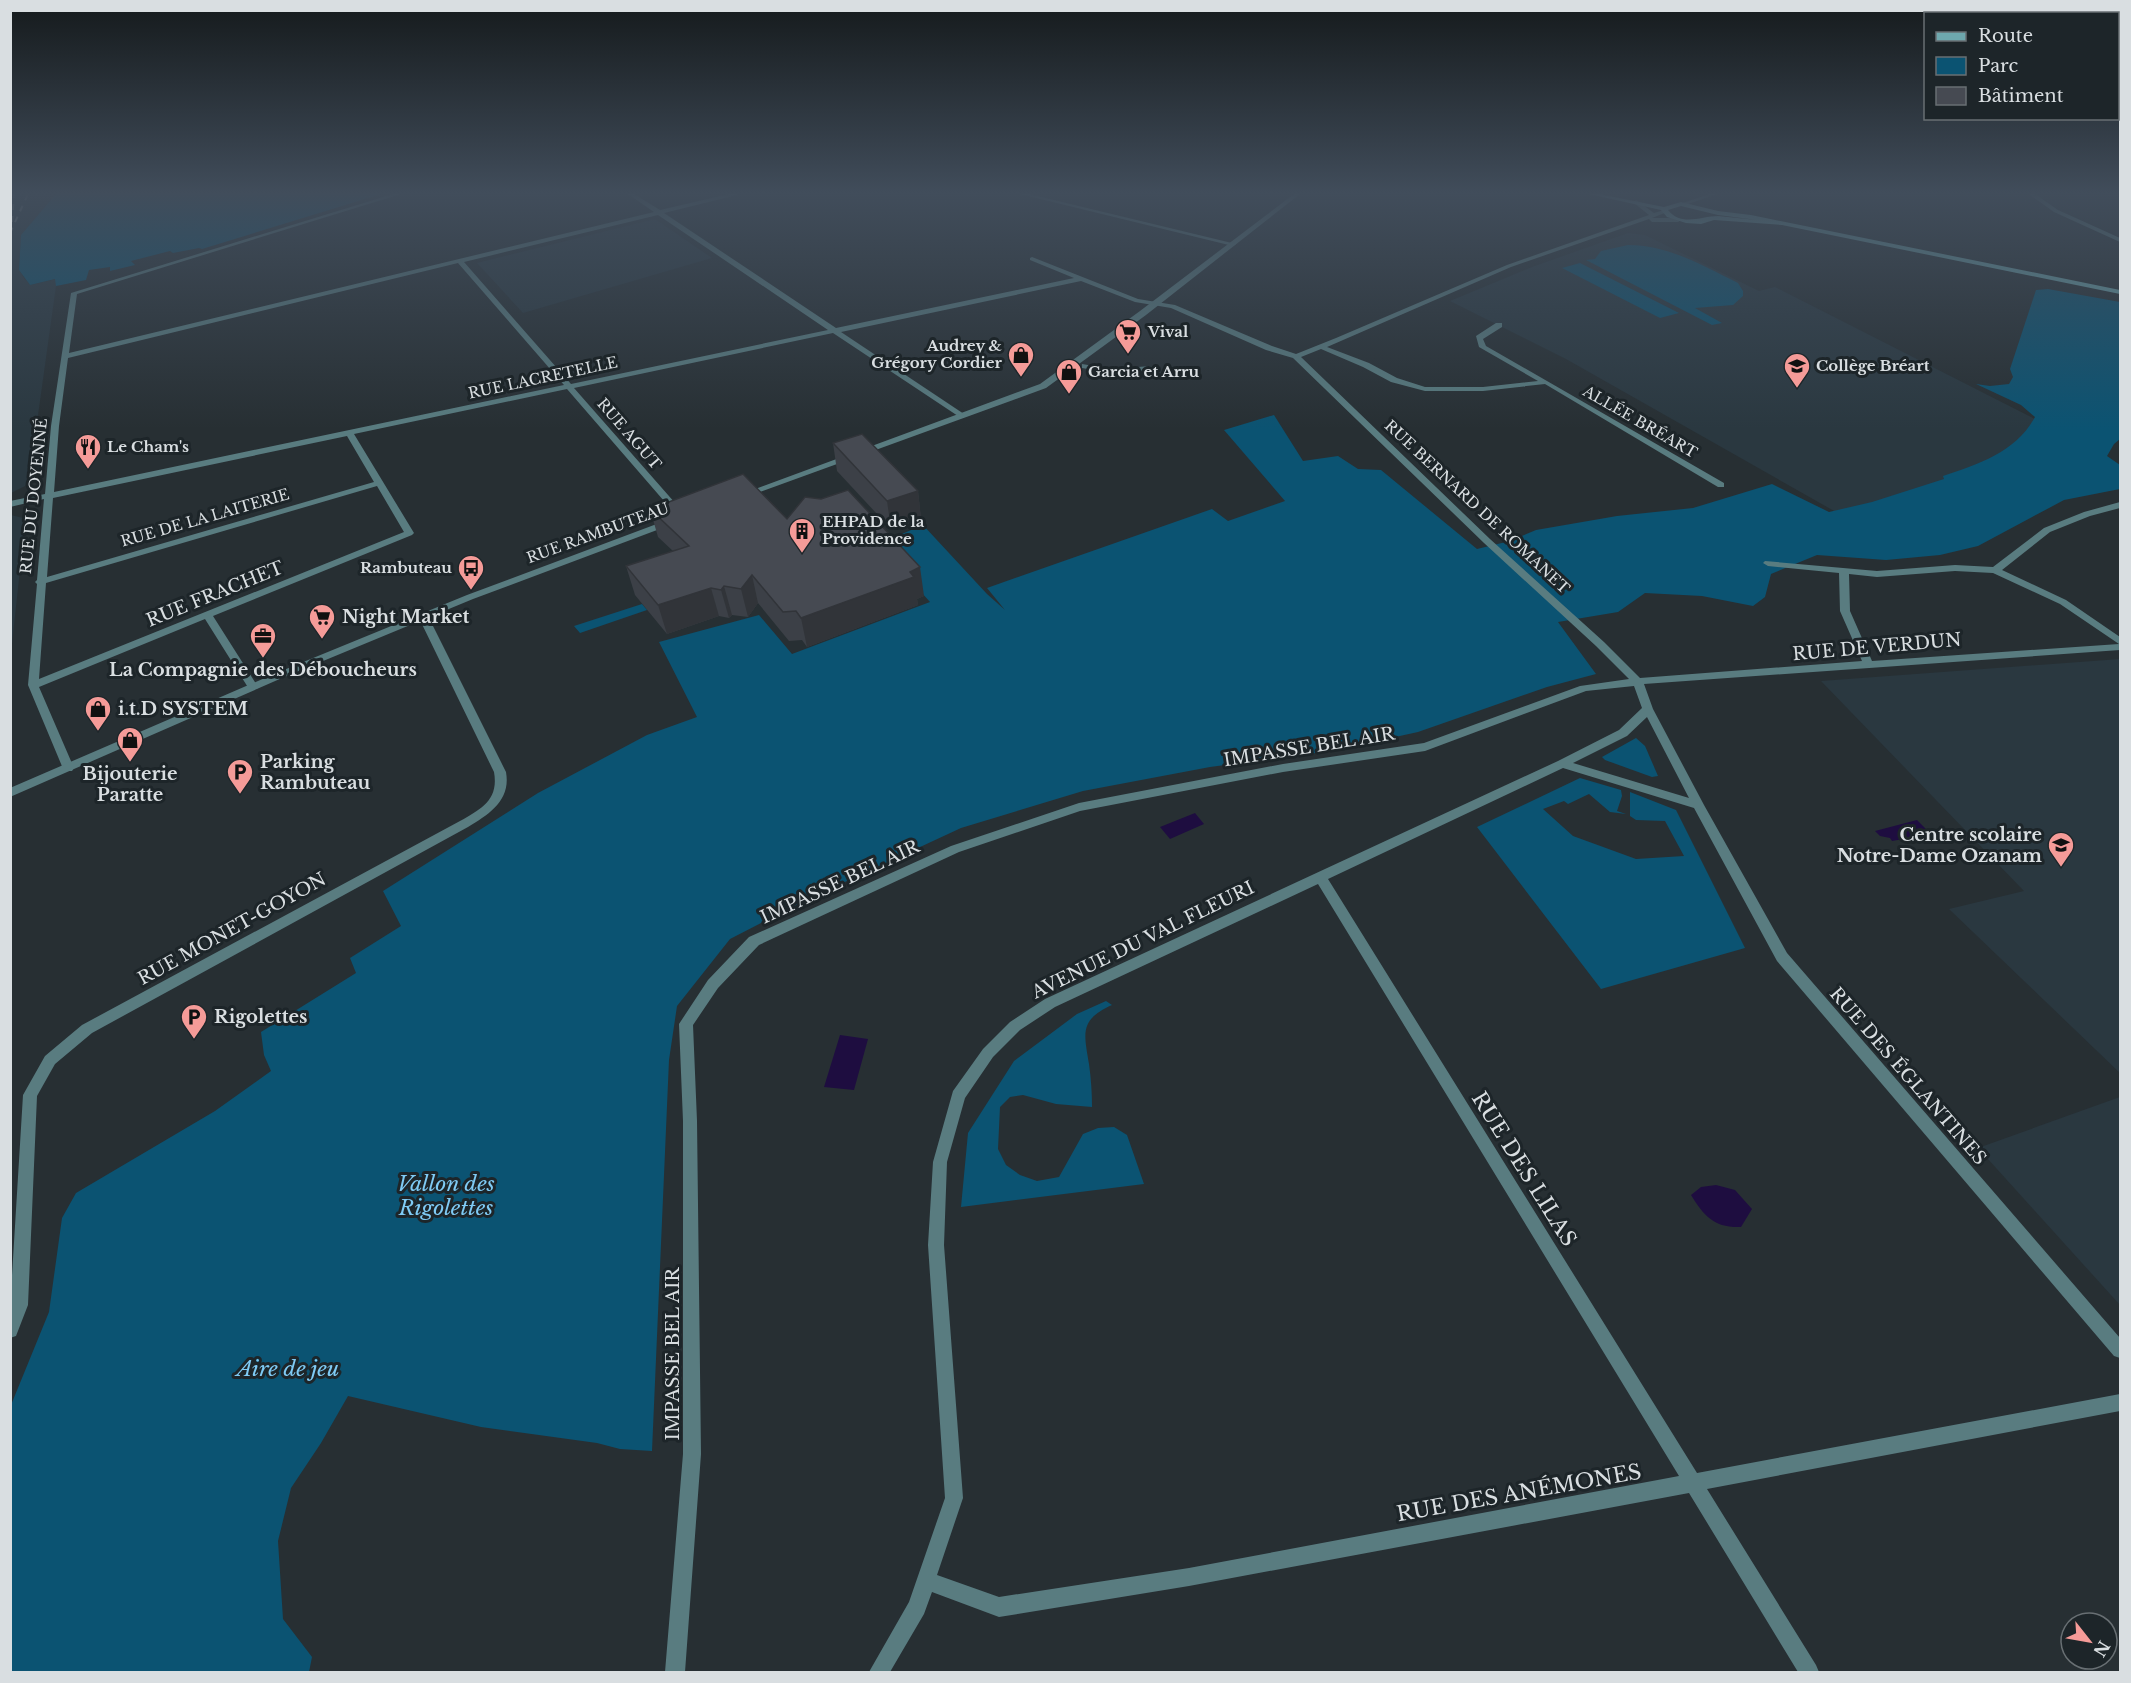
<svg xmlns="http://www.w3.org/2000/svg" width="2131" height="1683" font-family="'Libre Baskerville',serif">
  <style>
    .built { fill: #2a3840 }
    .green { fill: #0b5372 }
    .water { fill: #1e0d40 }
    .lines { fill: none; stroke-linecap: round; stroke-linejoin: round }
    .pedestrian { fill: #597c80; fill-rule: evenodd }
    .minor { fill: #597c80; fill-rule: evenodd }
    .tertiary { fill: #597c80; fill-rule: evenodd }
    .secondary { fill: #6ea8ae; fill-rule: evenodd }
    .rail { stroke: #848a8e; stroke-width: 2; stroke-dasharray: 6 6; stroke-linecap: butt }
    .wall { fill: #3c4047 }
    .shaded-wall { fill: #313439 }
    .building { fill: #464a52; stroke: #313439; stroke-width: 1.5 }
    .labels { text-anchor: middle; stroke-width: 6; stroke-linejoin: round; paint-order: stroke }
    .far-poi-label { font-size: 15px; font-weight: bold; fill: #d9dee1; stroke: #1d2529; text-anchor: start }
    .far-street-label { font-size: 15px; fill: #d9dee1; stroke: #1d2529 }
    .street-label { font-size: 18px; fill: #d9dee1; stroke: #1d2529 }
    .poi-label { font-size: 18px; font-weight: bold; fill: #d9dee1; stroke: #1d2529; text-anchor: start }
    .near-street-label { font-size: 21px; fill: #d9dee1; stroke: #1d2529 }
    .near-park-label { font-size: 21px; font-style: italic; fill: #7fcbf5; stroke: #1d2529 }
  </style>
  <rect width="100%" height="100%" fill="#272f33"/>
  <g class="built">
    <polygon points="11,194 56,194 21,235 19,270 24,278 30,285 56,279 56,286 29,480 25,486 11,493"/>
    <polygon points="655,219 712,258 523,313 477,263"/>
    <polygon points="1628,233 1645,235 1759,291 1775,287 2086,445 1850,520 1566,359 1450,301 1532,267"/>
    <polygon points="11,515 23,518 25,524 11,653"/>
    <polygon points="2120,659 2120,1073 1949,909 2024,891 1821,681"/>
    <polygon points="2120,1097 2120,1305 1978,1148"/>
  </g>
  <g class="green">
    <polygon points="56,194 381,194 202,249 199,248 173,253 170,251 131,261 135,265 110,271 110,267 89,270 86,280 56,286 55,279 30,285 19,270 21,235"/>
    <path d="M1628 245C1668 245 1702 265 1738 283L1743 291V296L1733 305 1695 308 1722 323 1712 325 1586 260 1595 259 1601 251Z"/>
    <polygon points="1580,263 1679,313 1660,318 1562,268"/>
    <path d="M2048 289 2120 302V439L2114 444 2107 456 2120 465V489L2064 500 1978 546 1940 555 1886 560 1817 555 1771 574 1765 597 1753 606 1702 596 1645 593 1618 612 1558 622 1596 674 1547 687 1418 732 1331 751 1210 767 1083 791 961 828 806 900 730 939 677 1006 669 1060 652 1451 620 1449 597 1443 481 1427 348 1396 321 1443 291 1488 278 1541 283 1619 312 1657 309 1672H11V1405L49 1312 62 1218 76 1193 215 1111 271 1071 264 1055 261 1032 356 973 350 958 401 926 383 891 538 793 647 735 697 717 659 642 759 615 792 654 930 602 878 544 923 525 987 594 1005 610 987 588 1212 509 1228 521 1285 501 1224 430 1274 415 1303 461 1338 456 1358 469 1381 470 1477 549 1510 541 1536 530 1617 516 1693 508 1772 484 1829 512 1872 502 1944 479 1943 476C1979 464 2016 452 2035 417L2021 405 1976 384 1990 386 2009 384 2013 377 2010 369 2036 290Z"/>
    <polygon points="642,604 647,610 580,633 574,626"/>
    <polygon points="1636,738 1645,746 1658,776 1652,777 1605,760 1602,757"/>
    <polygon points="1580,778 1621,790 1622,796 1617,811 1626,814 1610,812 1589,794 1568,804 1564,801 1543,809 1573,836 1636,859 1684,856 1665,821 1636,820 1630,816 1630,792 1676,810 1745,948 1601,989 1477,827"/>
    <path d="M1106 1001 1112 1005C1079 1020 1084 1033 1089 1064 1091 1078 1092 1093 1092 1107L1056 1104 1023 1095 1010 1097 1000 1107 998 1149 1006 1165 1020 1175 1037 1181 1059 1177 1083 1134 1098 1128 1114 1127 1127 1135 1144 1184 961 1207 968 1133 1014 1061 1077 1014Z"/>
  </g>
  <g class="water">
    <polygon points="1195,813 1204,824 1170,839 1160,827"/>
    <polygon points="1917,820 1931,834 1892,841 1890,838 1880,836 1875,831"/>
    <polygon points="840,1035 868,1039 854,1090 824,1087"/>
    <path d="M1716 1185 1735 1190 1752 1209 1741 1227C1714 1228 1704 1216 1691 1195L1701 1187Z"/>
  </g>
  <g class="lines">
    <polygon class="pedestrian" points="1082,364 1112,369 1151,366 1155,368 1151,370 1112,373 1082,368"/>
    <g class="minor">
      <path d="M393 194H401L77 294 69 353 654 212 628 194H634L660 210 729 194H738L737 195 664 213 836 328 1074 278 1030 260V258L1032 257 1138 299 1175 305 1272 346 1296 354 1336 338 1507 265 1649 215 1634 203 1636 200 1654 213 1664 210 1667 212 1652 218H1678L1681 220 1678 222H1652L1649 219 1511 267 1327 347 1369 363 1397 378 1425 387H1483L1538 381 1479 347 1476 336 1496 323H1502V327L1483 339 1486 346 1724 483V487H1718L1545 384 1483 391H1425L1391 382 1363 367 1321 349 1301 357 1490 539 1604 642 1640 678 1862 661 1840 611 1839 573 1768 566 1763 563 1765 561 1877 571 1955 565 1993 567 2044 528 2084 512 2120 502V508L2090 516 2050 532 2002 570 2066 600 2120 637V650L1644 684 1653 709 1704 805 1787 953 2120 1338V1358L2114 1356 1777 961 1694 808 1563 768 1328 879 1697 1473 2120 1394V1411L1707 1489 1816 1665 1819 1672H1798L1689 1493 1189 1586 999 1617 932 1592 924 1614 890 1672H869L909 1602 945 1498 928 1245 933 1162 953 1091 983 1049 1010 1022 1045 999 1558 761 1619 730 1642 708 1634 686 1586 691 1425 751 1283 772 1080 811 959 852 759 945 718 988 693 1025 697 1121 701 1454 685 1672H665L683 1454V1121L679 1024 708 980 749 937 951 846 1079 803 1283 764 1424 743 1580 686 1629 679 1596 646 1484 543 1293 358 1266 350 1171 308 1135 302 1081 281 841 332 964 414V418H961L833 333 574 388 683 512V516H677L567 389 354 434 414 533 412 535 213 616 258 687 257 689H249L205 619 39 687 74 768 72 771H64L28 685 37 584 35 582 37 580 44 499 10 507V501L45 494 51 426 71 293ZM658 215 828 330 571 384 464 262ZM458 263 564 385 54 492 59 426 68 358ZM347 436 374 482 47 577 53 498ZM377 486 404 532 39 679 46 583ZM1955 571 1993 573 2060 604 2119 644 1872 661 1850 611 1849 574 1877 577ZM1647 717 1689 798 1573 763 1627 736ZM1318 884 1679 1476 1189 1568 999 1597 937 1575 963 1498 944 1245 947 1162 965 1098 993 1057 1020 1030 1055 1007Z"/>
      <polygon points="1020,194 1029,194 1236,244 1233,246"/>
      <polygon points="1709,194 1717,194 1685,205 1680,204"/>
      <polygon points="2029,194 2035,194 2058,210 2120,238 2120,242 2054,212"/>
      <path d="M423 613 428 616 506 772C511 800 490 814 468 827L92 1033 55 1064 37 1096 28 1305 16 1336 10 1338V1308L23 1095 45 1056 82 1025 460 821C481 809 499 800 494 772L418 616Z"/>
    </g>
    <g class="tertiary">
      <polygon points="1294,194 1300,194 1146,315 1046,388 746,497 739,495 1040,384 1140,311"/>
      <polygon points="670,519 675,522 673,524 473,599 282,678 10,797 10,788 274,674 467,595"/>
    </g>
    <path class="secondary" d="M1589 194H1599L1664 207 1681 202 1718 211 1751 215 2120 290V294L1782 225 1714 220 1701 224 1686 223 1667 217 1661 210ZM1681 206 1718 215 1757 220C1744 219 1731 217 1718 216 1702 216 1681 227 1668 210Z"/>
    <g class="rail">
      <polyline points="12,222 14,194"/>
      <polyline points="10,233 28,194"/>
    </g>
  </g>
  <g class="wall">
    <polygon points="833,443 918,491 921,519 891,529 837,471"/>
    <polygon points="650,509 787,519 924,596 917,599 918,605 807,647 802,640 789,641 758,603 748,617 732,615 729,618 719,616 667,634 635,595 626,566 673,551 658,537"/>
  </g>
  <g class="shaded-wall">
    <polygon points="918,491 921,519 891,529 887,501"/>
    <polygon points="920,567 924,596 917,599 918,605 807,647 801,618"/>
    <polygon points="752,575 758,603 748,617 741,589"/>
    <polygon points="724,586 732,615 729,618 721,590"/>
    <polygon points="711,588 719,616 667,634 658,605"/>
  </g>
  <g class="building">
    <polygon points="862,434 918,491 887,501 833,443"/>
    <polygon points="743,474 787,519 805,497 821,499 848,490 920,567 910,572 914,577 801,618 796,611 783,612 752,575 741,589 724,586 721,590 711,588 658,605 626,566 689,546 650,509"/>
  </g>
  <linearGradient id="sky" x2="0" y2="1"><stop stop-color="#151a1c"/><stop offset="0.45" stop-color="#414d5b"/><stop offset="1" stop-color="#414d5b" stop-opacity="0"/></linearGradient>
  <rect width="2131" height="429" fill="url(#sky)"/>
  <defs>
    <g id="supermarket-pin" transform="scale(1.35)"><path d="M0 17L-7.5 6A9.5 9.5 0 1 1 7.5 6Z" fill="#f59b98" stroke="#1d2529"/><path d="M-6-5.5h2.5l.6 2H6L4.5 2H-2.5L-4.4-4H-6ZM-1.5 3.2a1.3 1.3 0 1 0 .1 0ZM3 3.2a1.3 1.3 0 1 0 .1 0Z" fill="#111"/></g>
    <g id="shop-pin" transform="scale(1.35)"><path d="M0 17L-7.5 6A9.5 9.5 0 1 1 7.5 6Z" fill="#f59b98" stroke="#1d2529"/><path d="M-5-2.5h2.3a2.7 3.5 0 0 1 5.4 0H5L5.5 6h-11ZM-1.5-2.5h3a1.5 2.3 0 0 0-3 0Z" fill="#111"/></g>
    <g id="school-pin" transform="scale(1.35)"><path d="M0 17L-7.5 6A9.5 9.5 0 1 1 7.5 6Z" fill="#f59b98" stroke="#1d2529"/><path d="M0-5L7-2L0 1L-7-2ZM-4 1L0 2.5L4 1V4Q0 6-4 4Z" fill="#111"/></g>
    <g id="restaurant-pin" transform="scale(1.35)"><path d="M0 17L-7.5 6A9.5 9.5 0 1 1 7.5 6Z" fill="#f59b98" stroke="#1d2529"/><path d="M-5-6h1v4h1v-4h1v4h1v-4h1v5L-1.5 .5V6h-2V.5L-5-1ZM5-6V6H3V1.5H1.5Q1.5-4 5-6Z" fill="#111"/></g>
    <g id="building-pin" transform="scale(1.35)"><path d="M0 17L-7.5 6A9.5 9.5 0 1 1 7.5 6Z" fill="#f59b98" stroke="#1d2529"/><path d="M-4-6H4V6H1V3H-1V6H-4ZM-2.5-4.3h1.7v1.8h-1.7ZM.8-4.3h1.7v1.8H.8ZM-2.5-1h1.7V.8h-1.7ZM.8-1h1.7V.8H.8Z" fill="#111"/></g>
    <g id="bus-pin" transform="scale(1.35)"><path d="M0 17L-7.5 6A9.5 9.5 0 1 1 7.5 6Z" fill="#f59b98" stroke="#1d2529"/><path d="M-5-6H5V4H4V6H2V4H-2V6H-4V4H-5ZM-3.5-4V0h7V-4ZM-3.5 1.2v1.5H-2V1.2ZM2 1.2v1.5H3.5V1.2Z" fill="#111"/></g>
    <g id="office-pin" transform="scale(1.35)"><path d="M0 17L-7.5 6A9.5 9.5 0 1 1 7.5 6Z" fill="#f59b98" stroke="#1d2529"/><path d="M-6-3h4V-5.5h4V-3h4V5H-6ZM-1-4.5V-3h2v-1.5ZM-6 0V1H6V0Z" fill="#111"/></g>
    <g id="parking-pin" transform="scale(1.35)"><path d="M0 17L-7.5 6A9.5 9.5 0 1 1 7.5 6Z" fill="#f59b98" stroke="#1d2529"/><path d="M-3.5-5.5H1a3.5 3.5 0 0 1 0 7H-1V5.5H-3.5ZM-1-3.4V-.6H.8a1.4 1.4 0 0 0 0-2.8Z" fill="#111"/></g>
  </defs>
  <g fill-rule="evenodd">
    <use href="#supermarket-pin" x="1128" y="332"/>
    <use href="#shop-pin" x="1021" y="355"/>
    <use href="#school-pin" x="1797" y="366"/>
    <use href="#shop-pin" x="1069" y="372"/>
    <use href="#restaurant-pin" x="88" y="447"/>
    <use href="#building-pin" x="802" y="531"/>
    <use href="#bus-pin" x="471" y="568"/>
    <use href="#supermarket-pin" x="322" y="617"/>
    <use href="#office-pin" x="263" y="636"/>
    <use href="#shop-pin" x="98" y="709"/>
    <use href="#shop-pin" x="130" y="740"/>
    <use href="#parking-pin" x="240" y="772"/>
    <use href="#school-pin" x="2061" y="845"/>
    <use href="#parking-pin" x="194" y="1017"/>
  </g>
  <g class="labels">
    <g class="far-poi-label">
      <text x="1148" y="337">Vival</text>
      <text x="1002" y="351" text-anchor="end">Audrey &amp;<tspan x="1002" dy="17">Grégory Cordier</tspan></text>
      <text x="1816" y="371">Collège Bréart</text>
      <text x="1088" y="377">Garcia et Arru</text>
      <text x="107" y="452">Le Cham's</text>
      <text x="822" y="527">EHPAD de la<tspan x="822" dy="17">Providence</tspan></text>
      <text x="452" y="573" text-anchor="end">Rambuteau</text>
    </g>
    <g class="far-street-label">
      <text transform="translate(543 378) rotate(-12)" y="5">RUE LACRETELLE</text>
      <text transform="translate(1640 422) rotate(30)" y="5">ALLÉE BRÉART</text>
      <text transform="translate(629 434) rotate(49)" y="5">RUE AGUT</text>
      <text transform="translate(34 496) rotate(-84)" y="5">RUE DU DOYENNÉ</text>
      <text transform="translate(1477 507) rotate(43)" y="5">RUE BERNARD DE ROMANET</text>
      <text transform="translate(205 518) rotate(-16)" y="5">RUE DE LA LAITERIE</text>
      <text transform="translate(598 533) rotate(-20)" y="5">RUE RAMBUTEAU</text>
    </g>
    <g class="street-label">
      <text transform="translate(215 594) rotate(-22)" y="6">RUE FRACHET</text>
      <text transform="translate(1877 647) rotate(-5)" y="6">RUE DE VERDUN</text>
      <text transform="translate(1309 747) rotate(-9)" y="6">IMPASSE BEL AIR</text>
      <text transform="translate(840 882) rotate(-25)" y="6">IMPASSE BEL AIR</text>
      <text transform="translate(232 929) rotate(-29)" y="6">RUE MONET-GOYON</text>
      <text transform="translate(1143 940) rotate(-26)" y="6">AVENUE DU VAL FLEURI</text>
      <text transform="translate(1908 1076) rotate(49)" y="6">RUE DES ÉGLANTINES</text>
      <text transform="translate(673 1354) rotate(-90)" y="6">IMPASSE BEL AIR</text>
    </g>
    <g class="poi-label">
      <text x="342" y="623">Night Market</text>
      <text x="263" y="676" text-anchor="middle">La Compagnie des Déboucheurs</text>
      <text x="118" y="715">i.t.D SYSTEM</text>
      <text x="260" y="768">Parking<tspan x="260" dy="21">Rambuteau</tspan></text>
      <text x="130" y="780" text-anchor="middle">Bijouterie<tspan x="130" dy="21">Paratte</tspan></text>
      <text x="2042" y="841" text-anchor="end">Centre scolaire<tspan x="2042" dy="21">Notre-Dame Ozanam</tspan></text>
      <text x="214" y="1023">Rigolettes</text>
    </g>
    <g class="near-street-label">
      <text transform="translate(1524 1169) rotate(58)" y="7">RUE DES LILAS</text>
      <text transform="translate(1519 1493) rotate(-10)" y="7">RUE DES ANÉMONES</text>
    </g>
    <g class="near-park-label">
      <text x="446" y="1191">Vallon des<tspan x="446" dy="24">Rigolettes</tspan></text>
      <text x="288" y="1376">Aire de jeu</text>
    </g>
  </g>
  <rect width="2131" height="1683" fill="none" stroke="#d9dee1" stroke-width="24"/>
  <rect x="1924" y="12" width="195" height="108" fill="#1d2529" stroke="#686f73" stroke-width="1.5"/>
  <rect x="1936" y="32" width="30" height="9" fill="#6ea8ae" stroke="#686f73" stroke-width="1.5"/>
  <text x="1978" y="42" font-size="18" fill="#d9dee1">Route</text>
  <rect x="1936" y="57" width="30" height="18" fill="#0b5372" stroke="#686f73" stroke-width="1.5"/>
  <text x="1978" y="72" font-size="18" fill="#d9dee1">Parc</text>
  <rect x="1936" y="87" width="30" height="18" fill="#464a52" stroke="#686f73" stroke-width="1.5"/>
  <text x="1978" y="102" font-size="18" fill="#d9dee1">Bâtiment</text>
  <g transform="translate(2089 1641) rotate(121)"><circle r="28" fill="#1d2529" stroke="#686f73" stroke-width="1.5"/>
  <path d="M0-4.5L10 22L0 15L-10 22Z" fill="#f59b98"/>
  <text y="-9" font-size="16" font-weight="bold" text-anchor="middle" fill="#d9dee1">N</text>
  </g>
</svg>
